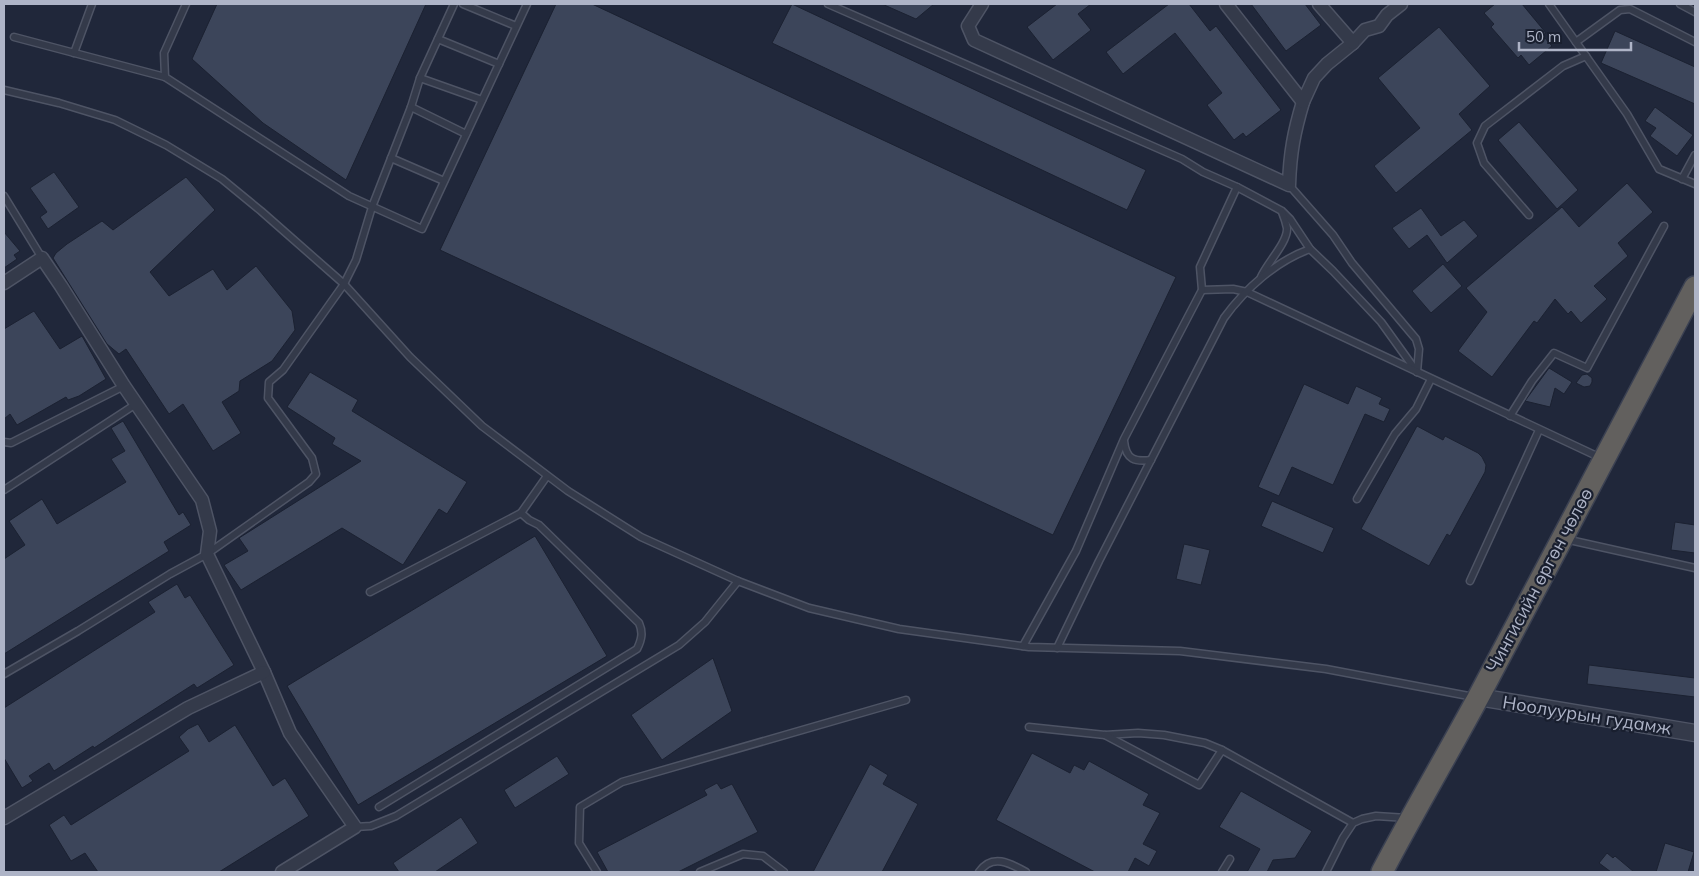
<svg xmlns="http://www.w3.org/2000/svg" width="1699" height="876" font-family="Mulish,sans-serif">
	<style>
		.building { fill: #3c455a; stroke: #1b2131 }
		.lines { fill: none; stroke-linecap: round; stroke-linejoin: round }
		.service-casing { stroke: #4e5465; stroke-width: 9 }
		.minor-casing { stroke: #4e5465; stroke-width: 15 }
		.tertiary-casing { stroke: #4e5465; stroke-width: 19 }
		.trunk-casing { stroke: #3b4152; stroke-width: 24 }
		.service { stroke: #343a4a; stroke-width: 6 }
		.minor { stroke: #343a4a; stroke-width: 12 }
		.tertiary { stroke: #343a4a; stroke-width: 16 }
		.trunk { stroke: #62605e; stroke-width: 21 }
		.labels { text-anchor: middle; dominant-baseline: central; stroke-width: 4.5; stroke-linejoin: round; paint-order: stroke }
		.street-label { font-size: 18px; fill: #aeb4c7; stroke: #191f2f }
	</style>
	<rect width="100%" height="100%" fill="#20273a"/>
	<!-- building -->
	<g class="building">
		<polygon points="217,4 426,4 346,180 263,123 192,59"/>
		<polygon points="556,4 592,4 1176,277 1053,535 440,250"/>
		<polygon points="792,4 1146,170 1127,210 772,43"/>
		<polygon points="882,4 934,4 916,19"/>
		<polygon points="1057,4 1091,4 1078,14 1091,30 1053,60 1027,27"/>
		<polygon points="1169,4 1189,4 1210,31 1216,26 1281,110 1246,137 1243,133 1234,140 1207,105 1222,93 1175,33 1123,74 1106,52"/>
		<polygon points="1251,4 1305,4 1321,25 1286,51"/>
		<polygon points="1495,4 1522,4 1546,33 1543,36 1552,46 1529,65 1521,55 1518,58 1491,27 1494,24 1484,13"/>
		<polygon points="1439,27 1490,86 1459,114 1472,130 1396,193 1374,166 1420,128 1378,78"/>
		<polygon points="1615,31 1695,67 1695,104 1601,63"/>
		<polygon points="1655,107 1693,135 1677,156 1650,136 1656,128 1645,121"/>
		<polygon points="1519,122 1578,190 1557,209 1498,140"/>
		<polygon points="54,172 79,207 48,229 40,217 47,212 30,188"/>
		<polygon points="186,177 215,210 150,272 169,296 213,269 227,290 256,266 292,311 295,330 272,361 240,381 239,391 222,402 241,433 213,451 183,404 169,414 126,349 119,354 107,344 53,258 56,253 67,244 102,221 113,230"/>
		<polygon points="1627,183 1653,212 1618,243 1628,256 1594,286 1607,299 1581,323 1571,311 1568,314 1555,299 1537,323 1534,321 1492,377 1458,351 1487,312 1466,288 1562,207 1579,227"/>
		<polygon points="1421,208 1441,236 1464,220 1478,236 1447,263 1427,235 1409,249 1392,228"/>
		<polygon points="4,232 20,251 14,255 17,259 4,268"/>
		<polygon points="1443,264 1462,286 1431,313 1412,291"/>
		<polygon points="34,311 60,349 82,336 106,379 79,396 68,400 66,397 17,425 10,414 4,419 4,329"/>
		<polygon points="1549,368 1572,382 1564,394 1555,388 1550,407 1525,401"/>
		<polygon points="310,372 358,400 352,411 467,482 447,514 439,509 403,565 342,528 241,590 224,565 248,551 239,538 361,461 332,444 335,438 287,407"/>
		<polygon points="1587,374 1592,378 1592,382 1590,386 1584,387 1576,383 1582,375"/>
		<polygon points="1304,384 1348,404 1356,386 1382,398 1379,404 1390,409 1384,422 1365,414 1333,485 1292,467 1279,496 1258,487"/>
		<polygon points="123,421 179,515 183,512 191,525 164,542 169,551 4,654 4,559 25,545 9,521 42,499 57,524 126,482 111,459 125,451 111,428"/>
		<polygon points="1417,426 1443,440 1445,436 1478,453 1482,457 1486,465 1485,472 1450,536 1447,534 1429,566 1361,529"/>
		<polygon points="1272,501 1334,528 1323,553 1261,526"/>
		<polygon points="1675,522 1695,525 1695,553 1671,550"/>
		<polygon points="535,536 607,656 358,805 287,686"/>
		<polygon points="1184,544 1210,550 1201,585 1176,579"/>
		<polygon points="177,584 185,598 190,595 234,665 197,688 194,684 114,735 94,748 93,746 54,771 49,763 29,776 33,781 22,788 4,758 4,708 155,612 148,602"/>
		<polygon points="713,658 732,711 662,760 631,715"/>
		<polygon points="1589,665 1695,678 1695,697 1587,684"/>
		<polygon points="198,724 209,742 235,725 273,786 285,778 309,816 219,872 98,872 85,853 71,861 49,825 64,815 71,825 189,751 179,737 188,729"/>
		<polygon points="1032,753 1070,773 1074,765 1084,770 1089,761 1149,794 1143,805 1160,813 1143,844 1157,851 1149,866 1135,858 1128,872 1095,872 996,820"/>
		<polygon points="557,756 569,774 515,808 504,790"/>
		<polygon points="870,764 888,775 883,784 918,804 882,872 813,872"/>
		<polygon points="717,783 721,789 732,784 758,832 678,872 608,872 597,852 707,795 704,790"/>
		<polygon points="1241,791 1312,831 1295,858 1273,860 1267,872 1247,872 1260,849 1219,827"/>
		<polygon points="461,817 478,843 435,872 399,872 393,863"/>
		<polygon points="1665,843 1694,852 1688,872 1656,872"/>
		<polygon points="1607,853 1613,858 1615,856 1634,872 1611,872 1599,863"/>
	</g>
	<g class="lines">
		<defs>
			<g id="service">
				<polyline points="186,4 164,53 165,77 349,196 422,229 527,4"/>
				<polyline points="463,4 516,26"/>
				<polyline points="828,4 1182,159 1203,172 1237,187 1282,211 1290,219 1310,249 1333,271 1381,322 1417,372"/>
				<polyline points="1549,4 1627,114 1659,169 1695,184"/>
				<polyline points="1680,4 1695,12"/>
				<polyline points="14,37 165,77"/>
				<polyline points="438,39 499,64"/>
				<polyline points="1576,42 1620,10 1630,9 1695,42"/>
				<polyline points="74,53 92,4"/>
				<polyline points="420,78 482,100"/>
				<polyline points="4,90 59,103 115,120 166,145 222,179 261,211 344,284 410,357 482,426 568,491 641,537 738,581 809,608 899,629 1029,647 1180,651 1326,669 1474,697"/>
				<polyline points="411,107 466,134"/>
				<polyline points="391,158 444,181"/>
				<polyline points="1682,179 1695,155"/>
				<polyline points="1289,185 1333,235 1352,263 1416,339 1419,349 1417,372"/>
				<polyline points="4,196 42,258"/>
				<polyline points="1529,215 1484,163 1477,143 1485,126 1563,66 1586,56"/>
				<path d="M 1261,277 C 1267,263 1288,242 1287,228 C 1286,223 1284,217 1282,212"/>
				<polyline points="1202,290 1233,289 1247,292 1601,458"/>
				<polyline points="1510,416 1532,381 1554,353 1587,368 1664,226"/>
				<path d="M 1124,441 C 1126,460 1135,462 1151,460"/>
				<polyline points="4,442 11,443 124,386"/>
				<polyline points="4,490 136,404"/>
				<polyline points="1357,499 1395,434 1416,409 1431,379"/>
				<polyline points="1565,539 1695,568"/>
				<polyline points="1470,581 1539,430"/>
				<polyline points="370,592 521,513"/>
				<polyline points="1023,646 1076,551 1124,439 1202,290 1200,267 1237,187"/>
				<path d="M 1057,648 L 1099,561 L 1224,318 C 1245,289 1276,261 1310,249"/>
				<polyline points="4,674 78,631 170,574 207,554 309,482 316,474 312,458 268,398 269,382 283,370 344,284 356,260 372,207 411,107 420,78 454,4"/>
				<polyline points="1029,727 1105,735 1138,733 1164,735 1205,743 1222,750 1353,823"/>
				<polyline points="1105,735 1199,785 1222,750"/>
				<path d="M 379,807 L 637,649 C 642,639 643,632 639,623 L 539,525 L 529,520 L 521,513 L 547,476"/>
				<polyline points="355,827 371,826 396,816 679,645 705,622 738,581"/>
				<polyline points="597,872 579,843 580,807 622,782 906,700"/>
				<polyline points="700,872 743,854 763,856 784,872"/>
				<path d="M 979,872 C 992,853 1010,863 1026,872"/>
				<polyline points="1222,872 1230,859"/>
				<polyline points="1326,872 1343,838 1353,823 1362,819 1376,816 1407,818"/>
			</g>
			<g id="minor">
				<path d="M 982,4 L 968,26 L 974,40 L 1289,185 C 1290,153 1294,132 1303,102"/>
				<polyline points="1226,4 1303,102 1314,78 1327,64 1353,43 1365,30 1379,26 1387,15 1401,4"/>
				<polyline points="1319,4 1353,43"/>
				<polyline points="4,283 42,258 61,286 124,386 202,500 210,531 207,554 264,672 290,733 355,827 282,872"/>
				<polyline points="4,818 188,708 264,672"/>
			</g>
			<polyline id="tertiary" points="1478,697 1695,733"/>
			<path id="trunk" d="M 1382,872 C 1413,813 1447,755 1479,696 C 1551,560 1622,423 1695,287"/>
		</defs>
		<!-- service casing -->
		<use href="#service" class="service-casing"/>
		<!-- minor casing -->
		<use href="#minor" class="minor-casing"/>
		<!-- tertiary casing -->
		<use href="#tertiary" class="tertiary-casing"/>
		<!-- trunk casing -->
		<use href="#trunk" class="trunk-casing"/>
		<!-- service -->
		<use href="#service" class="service"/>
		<!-- minor -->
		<use href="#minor" class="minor"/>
		<!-- tertiary -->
		<use href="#tertiary" class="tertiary"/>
		<!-- trunk -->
		<use href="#trunk" class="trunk"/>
	</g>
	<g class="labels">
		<!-- street labels -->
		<g class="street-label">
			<text transform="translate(1539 580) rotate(-62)">Чингисийн өргөн чөлөө</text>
			<text transform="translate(1587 715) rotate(9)">Ноолуурын гудамж</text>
		</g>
	</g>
	<!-- border -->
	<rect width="1699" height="876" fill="none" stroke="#aeb4c7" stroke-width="10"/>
	<!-- scale -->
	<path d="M1519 42v8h112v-8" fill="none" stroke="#aeb4c7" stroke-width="2.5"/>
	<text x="1526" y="42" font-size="15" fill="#aeb4c7" stroke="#191f2f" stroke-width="4" paint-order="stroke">50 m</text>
</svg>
